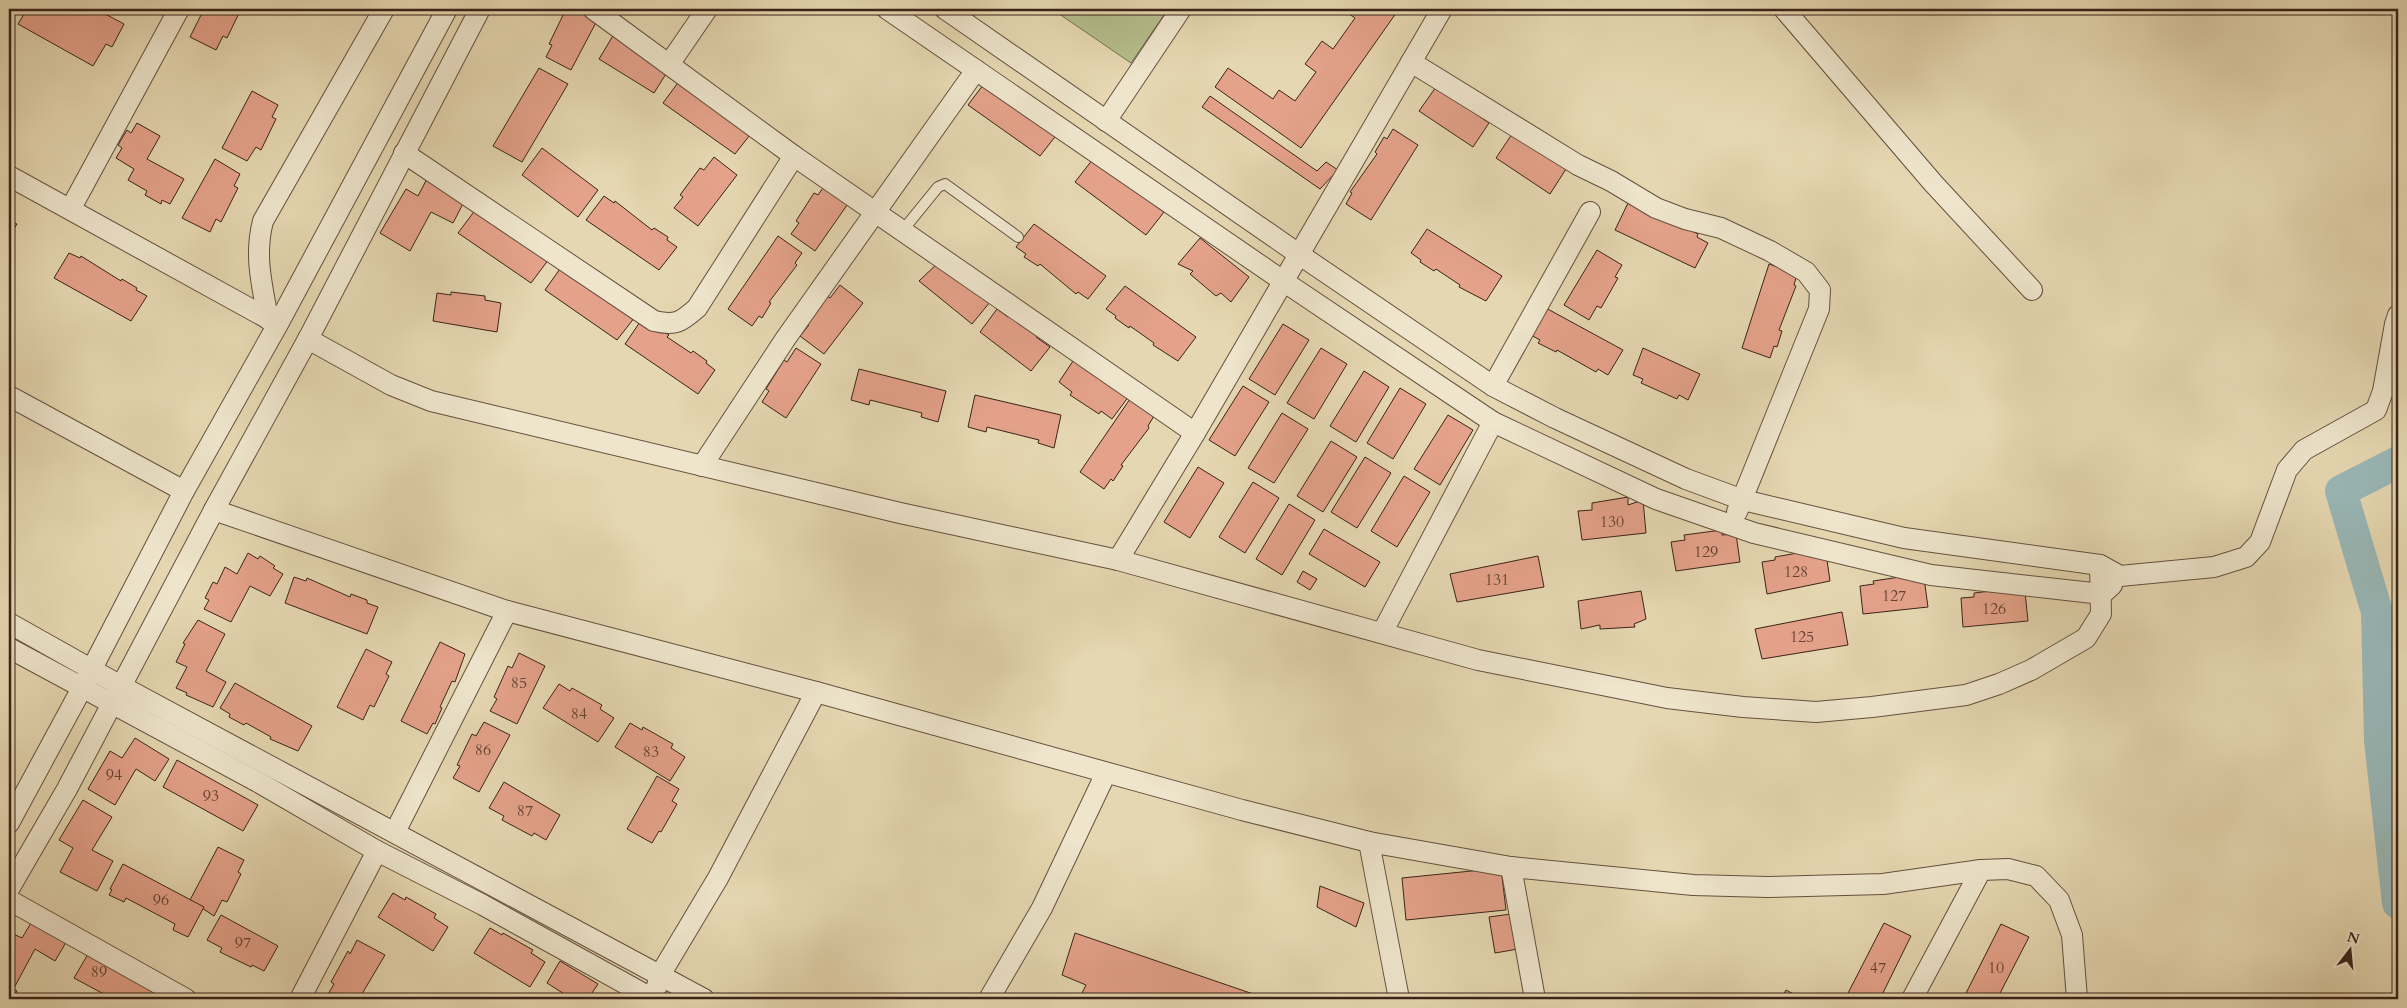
<svg xmlns="http://www.w3.org/2000/svg" width="2407" height="1008" font-family="Cardo,serif">
	<style>
		.green { fill: #b5be8c; stroke: #787052 }
		.lines { fill: none; stroke-linecap: round; stroke-linejoin: round }
		.river { stroke: #99b7b6; stroke-width: 32 }
		.building { fill: #e4a28a; stroke: #3a2318 }
		.lane-casing { stroke: #65503e; stroke-width: 12 }
		.street-casing { stroke: #65503e; stroke-width: 22 }
		.path { stroke: #3a2318; stroke-width: 3; stroke-dasharray: 1 2.5; stroke-linecap: butt }
		.lane { stroke: #eee5cc; stroke-width: 10 }
		.street { stroke: #eee5cc; stroke-width: 20 }
		.labels { text-anchor: middle; dominant-baseline: central; stroke-width: 4; stroke-linejoin: round; paint-order: stroke }
		.number-label { font-size: 16px; fill: #644334 }
	</style>
	<rect width="100%" height="100%" fill="#e5d7b1"/>
	<filter id="stains"><feTurbulence type="fractalNoise" baseFrequency=".004" numOctaves="4"/><feColorMatrix values="0 0 0 0 .2 0 0 0 0 .09 0 0 0 0 .02 0 0 0 .5 -.17"/></filter>
	<radialGradient id="worn" r=".72"><stop offset=".6" stop-color="#630" stop-opacity="0"/><stop offset="1" stop-color="#630" stop-opacity=".3"/></radialGradient>
	<!-- green -->
	<polygon class="green" points="1052,9 1168,9 1131,63"/>
	<g class="lines">
		<!-- river -->
		<polyline class="river" points="2398,462 2341,491 2377,612 2380,740 2398,903"/>
	</g>
	<!-- building -->
	<g class="building">
		<polygon points="18,9 96,9 124,24 112,47 106,44 93,66 18,24 24,14 17,10"/>
		<polygon points="204,9 241,9 227,38 223,36 216,50 190,37"/>
		<polygon points="570,9 592,9 601,13 571,70 546,57 552,45 549,44 564,13 567,15"/>
		<polygon points="1342,9 1399,9 1301,148 1215,87 1228,68 1273,99 1279,90 1295,101 1316,72 1305,64 1322,41 1333,49 1355,18"/>
		<polygon points="614,34 669,69 654,93 599,59"/>
		<polygon points="539,68 568,84 522,162 493,146"/>
		<polygon points="680,80 753,131 735,154 663,103"/>
		<polygon points="986,81 1058,133 1040,156 968,105"/>
		<polygon points="1436,87 1478,110 1476,114 1489,123 1473,147 1419,111"/>
		<polygon points="252,91 278,105 272,117 276,119 261,150 256,147 247,161 222,148"/>
		<polygon points="1210,96 1317,171 1326,162 1338,170 1320,189 1202,107"/>
		<polygon points="137,123 160,136 147,159 184,179 170,204 162,200 161,204 145,195 147,191 128,180 134,169 116,158 122,148 118,145 127,130 131,133"/>
		<polygon points="1393,129 1418,145 1371,220 1346,204 1352,193 1350,192 1377,154 1375,152 1384,137 1387,139"/>
		<polygon points="1512,134 1566,169 1550,194 1496,158"/>
		<polygon points="542,148 598,190 578,217 522,175"/>
		<polygon points="714,157 737,175 698,226 674,208 683,197 680,195 700,168 704,170"/>
		<polygon points="215,159 240,174 234,186 238,188 221,222 216,219 210,232 182,218"/>
		<polygon points="1093,159 1156,202 1154,205 1164,212 1146,235 1075,182"/>
		<polygon points="430,173 467,196 453,223 431,212 410,251 380,233 406,189 418,196"/>
		<polygon points="828,181 852,198 815,251 791,234 799,223 796,221 814,193 818,195"/>
		<polygon points="604,196 614,203 615,201 652,230 654,228 668,237 667,240 677,247 659,270 586,220"/>
		<polygon points="1628,203 1682,229 1683,227 1698,234 1697,237 1708,243 1695,268 1615,230"/>
		<polygon points="476,209 549,259 531,283 458,233"/>
		<polygon points="9,220 17,224 9,237"/>
		<polygon points="1034,224 1106,276 1088,299 1078,292 1076,294 1040,264 1038,266 1024,257 1026,254 1016,247"/>
		<polygon points="1427,229 1502,276 1486,301 1459,287 1460,285 1436,269 1434,271 1420,262 1421,260 1411,253"/>
		<polygon points="778,236 802,253 795,263 797,265 769,302 771,303 762,318 759,316 752,326 728,309"/>
		<polygon points="1200,238 1249,277 1231,302 1221,293 1216,296 1190,274 1193,271 1178,264"/>
		<polygon points="1597,250 1622,265 1615,277 1618,278 1601,308 1597,306 1589,320 1564,305"/>
		<polygon points="69,253 80,258 81,256 121,281 122,279 137,288 136,290 147,296 131,321 54,278"/>
		<polygon points="939,262 990,302 972,324 919,281"/>
		<polygon points="1769,264 1797,274 1794,285 1796,286 1779,330 1782,331 1777,347 1774,346 1770,358 1742,348"/>
		<polygon points="562,266 635,317 617,340 545,290"/>
		<polygon points="840,285 863,303 824,354 800,336 809,325 806,323 826,295 830,298"/>
		<polygon points="1125,286 1196,337 1178,361 1153,345 1154,343 1130,326 1129,328 1115,318 1116,316 1106,309"/>
		<polygon points="451,292 485,296 485,300 501,303 497,332 433,321 437,293 451,295"/>
		<polygon points="1544,307 1623,350 1608,375 1598,369 1596,372 1557,350 1556,352 1538,343 1540,340 1529,334"/>
		<polygon points="997,309 1008,317 1010,314 1039,333 1036,337 1050,347 1031,371 980,332"/>
		<polygon points="642,319 669,335 667,337 691,353 693,351 707,361 706,363 715,370 698,394 625,344"/>
		<polygon points="1283,324 1309,340 1275,395 1249,379"/>
		<polygon points="796,348 821,364 786,418 762,402 769,391 766,389 784,360 787,362"/>
		<polygon points="1321,348 1347,364 1314,419 1287,403"/>
		<polygon points="1643,348 1700,374 1688,400 1679,395 1677,399 1641,383 1643,379 1633,375"/>
		<polygon points="1075,358 1129,396 1112,419 1101,411 1099,414 1070,395 1072,392 1059,382"/>
		<polygon points="859,369 946,391 938,422 921,417 922,413 870,400 869,405 851,400"/>
		<polygon points="1364,371 1389,387 1356,442 1330,426"/>
		<polygon points="1243,386 1269,402 1235,456 1209,440"/>
		<polygon points="1400,388 1426,404 1393,459 1367,443"/>
		<polygon points="975,395 1061,415 1054,448 1038,443 1039,440 987,427 986,432 968,427"/>
		<polygon points="1130,399 1154,416 1148,426 1149,428 1121,465 1123,466 1113,481 1111,479 1104,489 1080,472"/>
		<polygon points="1282,413 1308,429 1274,483 1248,468"/>
		<polygon points="1448,415 1473,430 1440,485 1414,469"/>
		<polygon points="1331,441 1357,457 1323,512 1297,496"/>
		<polygon points="1365,457 1391,473 1357,528 1331,512"/>
		<polygon points="1198,467 1224,483 1190,538 1164,522"/>
		<polygon points="1404,476 1430,492 1397,547 1371,531"/>
		<polygon points="1253,482 1279,498 1245,553 1219,537"/>
		<polygon points="1628,497 1628,505 1643,500 1646,533 1582,540 1578,511 1592,510 1592,503"/>
		<polygon points="1289,504 1315,520 1282,575 1256,559"/>
		<polygon points="1324,529 1380,562 1365,587 1309,554"/>
		<polygon points="1722,530 1722,535 1736,534 1740,562 1676,571 1671,542 1685,540 1684,535"/>
		<polygon points="1809,551 1826,553 1830,581 1767,594 1762,562 1775,560 1775,557"/>
		<polygon points="248,553 258,559 260,556 275,566 273,568 283,574 270,596 250,586 231,622 204,609 209,600 205,598 213,582 217,584 225,567 237,574"/>
		<polygon points="1538,556 1544,587 1457,602 1450,574"/>
		<polygon points="1303,571 1317,579 1310,590 1297,582"/>
		<polygon points="1907,576 1908,580 1924,578 1928,607 1863,614 1860,586 1874,584 1873,581"/>
		<polygon points="294,577 306,581 307,578 350,597 351,594 367,600 367,603 378,607 367,634 285,603"/>
		<polygon points="2008,589 2025,592 2028,621 1963,627 1961,598 1974,597 1974,593"/>
		<polygon points="1641,591 1646,619 1634,624 1635,627 1600,629 1600,625 1581,629 1578,601"/>
		<polygon points="1842,612 1848,645 1762,659 1755,629"/>
		<polygon points="198,620 225,634 206,671 226,682 213,707 186,695 187,693 176,688 187,667 176,662 185,644 183,643"/>
		<polygon points="440,642 465,654 455,682 452,681 440,707 442,708 435,724 433,723 427,734 401,721"/>
		<polygon points="366,649 392,662 386,674 389,676 374,707 370,705 363,720 337,707"/>
		<polygon points="519,653 545,666 517,724 490,711 497,699 494,697 508,666 512,668"/>
		<polygon points="235,683 312,726 298,751 270,739 271,737 246,723 244,725 229,717 230,714 220,708"/>
		<polygon points="559,684 570,691 572,688 602,705 600,709 614,718 598,742 543,708"/>
		<polygon points="484,722 510,735 479,792 453,778 460,766 457,765 472,734 476,736"/>
		<polygon points="630,723 642,730 643,727 673,744 671,748 685,757 670,781 615,747"/>
		<polygon points="135,738 169,759 155,781 136,769 115,805 88,789 110,751 122,758"/>
		<polygon points="177,760 258,805 243,831 163,787"/>
		<polygon points="657,776 679,789 672,801 677,804 661,832 659,831 652,843 627,829"/>
		<polygon points="504,782 560,815 546,840 534,833 532,836 502,820 504,816 489,808"/>
		<polygon points="83,800 112,817 92,850 113,861 97,891 60,872 73,848 59,840"/>
		<polygon points="218,847 244,860 238,872 241,874 227,902 222,900 214,916 190,900"/>
		<polygon points="123,864 204,907 188,937 173,930 175,924 126,898 124,902 109,895 112,890 110,889"/>
		<polygon points="1501,868 1506,910 1406,920 1402,878"/>
		<polygon points="1320,886 1364,903 1356,927 1317,907"/>
		<polygon points="393,893 405,900 406,897 436,914 434,918 448,927 433,951 378,917"/>
		<polygon points="1511,914 1518,949 1495,953 1489,917"/>
		<polygon points="221,915 278,946 264,971 252,965 251,967 220,952 222,948 207,940"/>
		<polygon points="34,918 68,939 55,961 35,949 14,988 9,985 9,932 22,938"/>
		<polygon points="1884,923 1911,936 1880,999 1845,999"/>
		<polygon points="2001,924 2029,937 1997,999 1963,999"/>
		<polygon points="490,928 502,935 503,933 533,950 531,953 545,962 530,987 474,953"/>
		<polygon points="1075,933 1262,997 1261,999 1079,999 1086,985 1062,975"/>
		<polygon points="357,940 385,955 359,999 332,999 327,996 334,984 331,982 348,951 350,954"/>
		<polygon points="91,949 172,999 113,999 74,978"/>
		<polygon points="560,961 598,984 588,999 567,999 569,997 547,983"/>
		<polygon points="9,986 17,991 12,999 9,999"/>
		<polygon points="1786,990 1803,999 1781,999"/>
	</g>
	<g class="lines">
		<defs>
			<polyline id="lane" points="903,230 938,187 945,184 1018,237"/>
			<g id="street">
				<polyline points="593,9 794,156 1195,433 1442,9"/>
				<polyline points="887,9 1283,281 1493,422 1656,499 1754,533 1931,575 2102,594 2112,585"/>
				<polyline points="945,9 1300,255 1493,386 1555,418 1686,479 1743,500 1904,538 2100,565 2120,576 2214,567 2246,557 2260,542 2287,470 2304,450 2376,410 2383,391 2395,324 2398,315"/>
				<polyline points="1784,9 1933,183 2032,290"/>
				<polyline points="1411,62 1578,165 1611,181 1656,208 1685,219 1721,228 1770,251 1806,272 1820,290 1819,309 1737,512"/>
				<polyline points="670,63 707,9"/>
				<polyline points="1106,121 1181,9"/>
				<path d="M 404,153 L 654,321 C 676,326 681,322 697,308 L 794,156"/>
				<polyline points="9,176 276,323"/>
				<polyline points="71,208 179,9"/>
				<path d="M 268,319 C 262,284 254,256 263,221 L 384,9"/>
				<polyline points="308,339 391,385 431,401 900,513 1118,560 1478,660 1667,698 1743,707 1816,712 1872,707 1966,695 1999,684 2031,670 2086,638 2101,614 2100,565"/>
				<polyline points="1493,386 1590,212"/>
				<polyline points="9,396 184,491"/>
				<polyline points="702,466 786,338 976,70"/>
				<polyline points="214,510 507,611 816,692 1242,810 1369,842 1511,867 1693,885 1768,887 1883,884 1981,870 2008,869 2036,876 2059,900 2072,935 2077,999"/>
				<polyline points="1118,560 1195,433"/>
				<polyline points="9,623 121,686 704,999"/>
				<polyline points="1382,633 1493,422"/>
				<polyline points="9,648 258,782 377,851 483,905 653,999"/>
				<polyline points="9,823 82,688 184,491 278,324 447,9"/>
				<polyline points="395,832 507,611"/>
				<polyline points="1369,842 1399,999"/>
				<polyline points="1511,867 1535,999"/>
				<polyline points="9,889 67,789 214,510 308,339 480,9"/>
				<polyline points="9,900 186,999"/>
				<polyline points="657,986 660,975 718,878 816,692"/>
				<polyline points="300,999 377,851"/>
				<polyline points="989,999 1042,908 1106,773"/>
				<polyline points="1912,999 1981,870"/>
			</g>
		</defs>
		<!-- lane casing -->
		<use href="#lane" class="lane-casing"/>
		<!-- street casing -->
		<use href="#street" class="street-casing"/>
		<!-- path -->
		<polyline class="path" points="2388,9 2398,19"/>
		<!-- lane -->
		<use href="#lane" class="lane"/>
		<!-- street -->
		<use href="#street" class="street"/>
	</g>
	<g class="labels">
		<!-- number labels -->
		<g class="number-label">
			<text x="1612" y="522">130</text>
			<text x="1706" y="552">129</text>
			<text x="1796" y="572">128</text>
			<text x="1497" y="580">131</text>
			<text x="1894" y="596">127</text>
			<text x="1994" y="609">126</text>
			<text x="1802" y="637">125</text>
			<text x="519" y="683">85</text>
			<text x="579" y="714">84</text>
			<text x="483" y="750">86</text>
			<text x="651" y="752">83</text>
			<text x="114" y="775">94</text>
			<text x="211" y="796">93</text>
			<text x="525" y="811">87</text>
			<text x="161" y="900">96</text>
			<text x="243" y="943">97</text>
			<text x="1878" y="968">47</text>
			<text x="1996" y="968">10</text>
			<text x="99" y="972">89</text>
		</g>
	</g>
	<!-- margin -->
	<rect width="2407" height="1008" fill="none" stroke="#e5d7b1" stroke-width="30"/>
	<rect x="10" y="10" width="2387" height="988" fill="none" stroke="#3a2318" stroke-width="2.5"/>
	<rect x="15" y="15" width="2377" height="978" fill="none" stroke="#3a2318"/>
	<!-- north arrow -->
	<g transform="translate(2350 950) rotate(16)" stroke="#eee5cc" stroke-width="4" paint-order="stroke">
	<path d="M0-4L9 19L0 12L-9 19Z" fill="#3a2318"/>
	<text y="-8" font-size="14" font-weight="bold" text-anchor="middle" fill="#3a2318">N</text>
	</g>
	<rect width="100%" height="100%" filter="url(#stains)"/>
	<rect width="100%" height="100%" fill="url(#worn)"/>
</svg>
